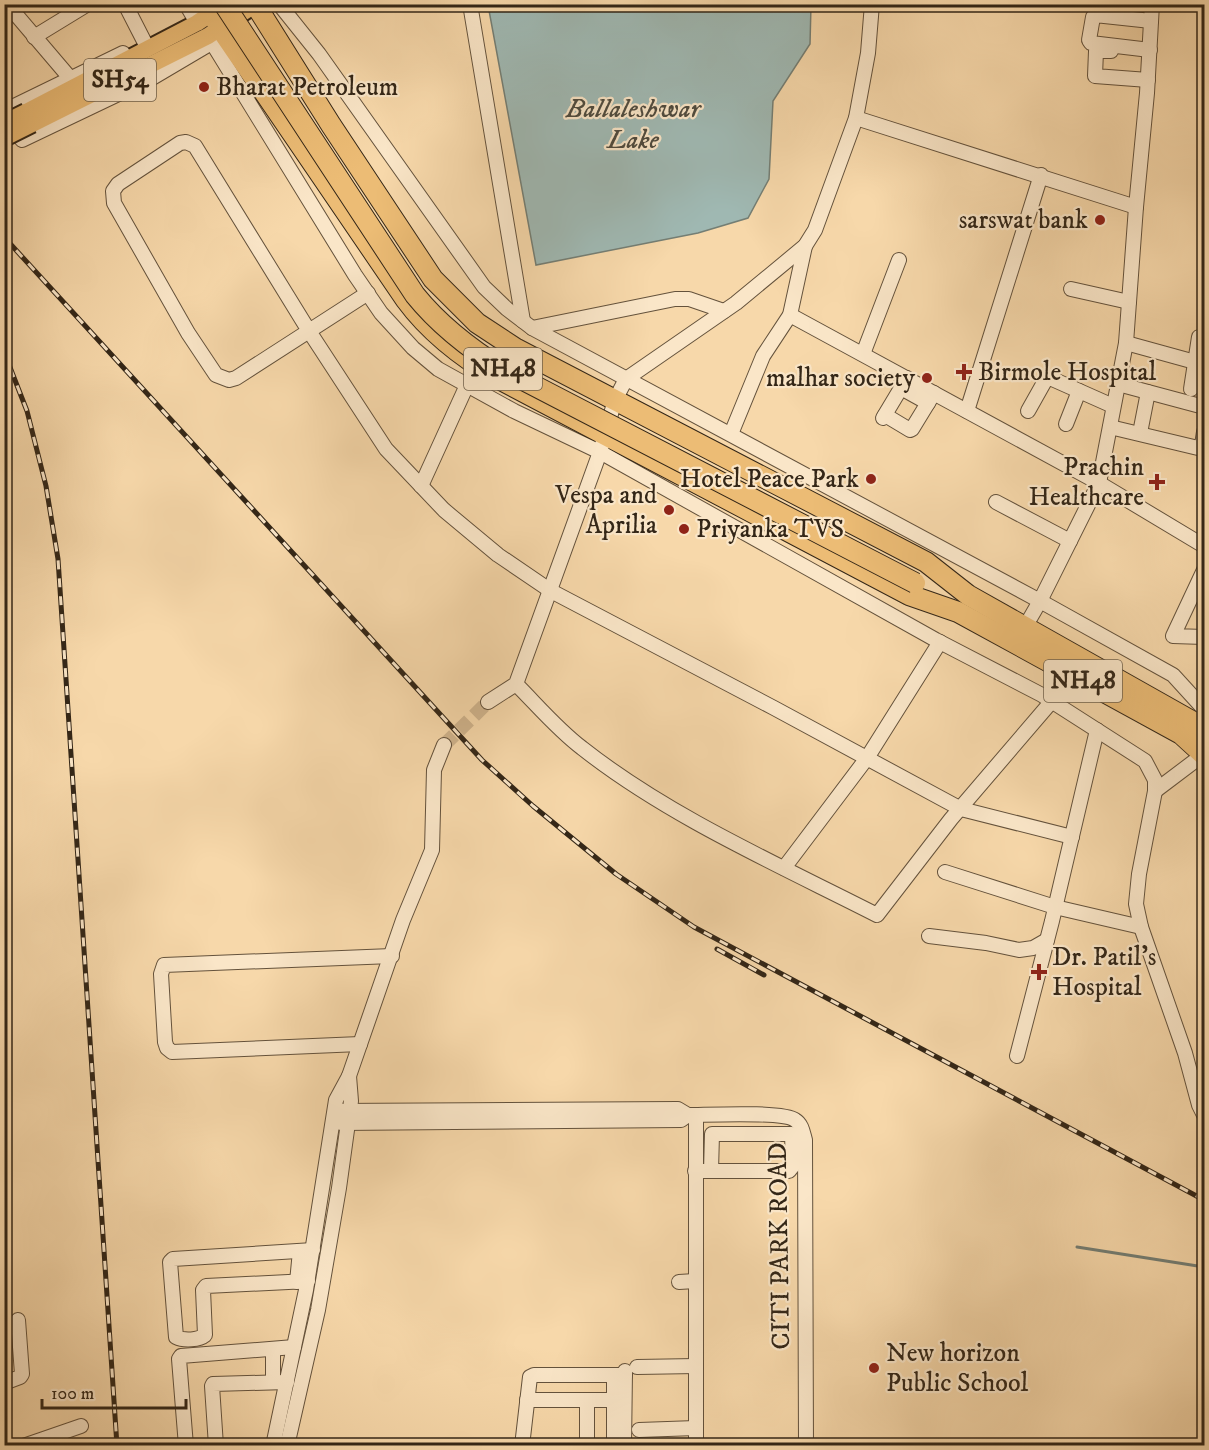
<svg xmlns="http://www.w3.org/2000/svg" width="1209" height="1450" font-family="'IM FELL DW Pica',serif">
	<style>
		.water { fill: #9fb8b2; stroke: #747e74; stroke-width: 1.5 }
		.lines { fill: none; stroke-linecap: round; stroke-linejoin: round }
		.stream { stroke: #747e74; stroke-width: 3 }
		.minor-tunnel { stroke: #d0b48d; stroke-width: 14; stroke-dasharray: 14 7; stroke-linecap: butt }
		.minor-casing { stroke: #64523c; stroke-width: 16 }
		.major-casing { stroke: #332617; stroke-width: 20 }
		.highway-casing { stroke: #332617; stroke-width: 22 }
		.minor { stroke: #fae6c8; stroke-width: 14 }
		.major { stroke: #ecbc75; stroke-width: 16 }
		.highway { stroke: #ecbc75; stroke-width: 20 }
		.rail-casing { stroke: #332617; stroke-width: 5 }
		.rail { stroke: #fae6c8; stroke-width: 3; stroke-dasharray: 9; stroke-linecap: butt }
		.major-bridge-casing { stroke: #332617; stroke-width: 20; stroke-linecap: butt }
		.highway-bridge-casing { stroke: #332617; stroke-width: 22; stroke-linecap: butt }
		.major-bridge { stroke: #ecbc75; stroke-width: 16 }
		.highway-bridge { stroke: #ecbc75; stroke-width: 20 }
		.poi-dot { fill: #8f2418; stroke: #fae6c8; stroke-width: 2 }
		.labels { text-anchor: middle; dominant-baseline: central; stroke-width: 4.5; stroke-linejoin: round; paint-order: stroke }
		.shield { fill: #fae6c8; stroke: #6f604c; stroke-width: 1.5 }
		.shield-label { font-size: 24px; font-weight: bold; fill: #332617 }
		.poi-label { font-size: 26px; fill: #332617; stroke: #fae6c8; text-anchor: start }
		.street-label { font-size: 26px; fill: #332617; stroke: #fae6c8 }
		.water-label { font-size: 27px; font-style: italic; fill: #4e4a3e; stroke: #fae6c8 }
	</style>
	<rect width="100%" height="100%" fill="#f7d8aa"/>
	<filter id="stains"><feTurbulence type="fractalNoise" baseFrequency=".00333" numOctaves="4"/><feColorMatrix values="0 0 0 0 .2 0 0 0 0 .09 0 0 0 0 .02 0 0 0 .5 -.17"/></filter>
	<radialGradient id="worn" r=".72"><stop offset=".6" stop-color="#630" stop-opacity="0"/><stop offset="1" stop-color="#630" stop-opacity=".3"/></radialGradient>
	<!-- water -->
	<polygon class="water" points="488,5 811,5 810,44 773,101 769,179 748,218 698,233 536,265"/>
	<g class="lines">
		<!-- stream -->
		<polyline class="stream" points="1077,1247 1204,1267"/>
		<!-- minor-tunnel -->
		<polyline class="minor-tunnel" points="444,745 488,702"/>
		<defs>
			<g id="minor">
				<polyline points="7,4 70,78"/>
				<polyline points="125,4 145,43"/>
				<polyline points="186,4 197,23"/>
				<polyline points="279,4 319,54 484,287 507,309 532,328 1040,601 1173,675 1204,709"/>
				<polyline points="470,4 523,321"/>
				<polyline points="208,36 355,275 381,313 413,348 438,369 514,411 600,452 936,640 1042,695 1145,761 1155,780 1155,791 1139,874 1136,904 1141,927 1185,1053 1199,1105 1204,1115"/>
				<polyline points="34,37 88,4"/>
				<polyline points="1150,50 1091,43 1089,40 1093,17 1095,15 1151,21"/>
				<polyline points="1111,51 1096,51 1095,76 1148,80"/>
				<polyline points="123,53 6,110 6,117 22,140 152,78 218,39"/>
				<polyline points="856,118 1136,207"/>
				<polyline points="1071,289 1129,302"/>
				<polyline points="368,293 236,378 229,380 216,375 188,333 114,203 113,191 118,184 180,143 186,142 195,146 309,331 386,449 444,510 498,555 551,591 774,708 961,809 1072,837"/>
				<polyline points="790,315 1099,483 1204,546"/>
				<polyline points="532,328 675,299 689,299 724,311"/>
				<polyline points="1126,343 1195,362"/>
				<polyline points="863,354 899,260"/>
				<polyline points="1118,384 1204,407"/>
				<polyline points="901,388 928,403"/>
				<polyline points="1191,389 1199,337"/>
				<polyline points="967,411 1041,175"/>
				<polyline points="1028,411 1046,379 1050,378 1113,406"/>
				<polyline points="885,415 910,430 912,429 934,393"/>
				<polyline points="883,418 907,378"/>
				<polyline points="1066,424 1079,391"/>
				<polyline points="1110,427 1198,448 1202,445 1204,432"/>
				<polyline points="1140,433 1148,392"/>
				<polyline points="731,434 763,356 790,315 805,246"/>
				<polyline points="421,486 467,385"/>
				<polyline points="996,502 1070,541"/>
				<polyline points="1204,570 1173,636 1204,637"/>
				<polyline points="1021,634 1040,601 1099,483 1126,343 1136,207 1147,93 1152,4"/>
				<path d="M 516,684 C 537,705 558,730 582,748 C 668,816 779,865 877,915 L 951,819 L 1052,701"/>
				<polyline points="488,702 516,684 600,452 615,400 626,379 736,303 805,246 815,230 856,118 868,53 872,4"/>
				<polyline points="1155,791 1204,754"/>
				<polyline points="784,868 867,758 940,642"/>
				<polyline points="945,872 1055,907 1141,927"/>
				<polyline points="929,936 986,943 1019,950 1033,948 1047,940"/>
				<polyline points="360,1044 172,1052 167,1048 165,1042 161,974 164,965 392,956"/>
				<polyline points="1017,1056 1052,921 1097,730"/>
				<path d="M 335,1111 L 678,1109 L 688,1115 C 707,1115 783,1111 795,1120 C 802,1124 803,1133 805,1140 L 806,1446"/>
				<polyline points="696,1115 696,1446"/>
				<polyline points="341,1123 681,1120 688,1115"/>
				<polyline points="695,1171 789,1171 793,1166 792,1134 712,1134 711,1171"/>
				<path d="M 308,1281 L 206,1286 L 203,1290 L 205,1335 C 199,1340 184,1341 176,1337 L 170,1262 L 173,1259 L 313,1250"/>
				<polyline points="297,1282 300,1251"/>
				<polyline points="679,1282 695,1281"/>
				<polyline points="637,1367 696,1366"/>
				<polyline points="273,1382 273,1349"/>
				<polyline points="4,1383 20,1377 22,1374 18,1320"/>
				<polyline points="527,1400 587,1400 587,1446"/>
				<polyline points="587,1400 614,1400 614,1375"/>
				<polyline points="639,1430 696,1428"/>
				<polyline points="23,1446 81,1426"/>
				<polyline points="186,1446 179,1359 181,1356 294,1347"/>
				<polyline points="216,1446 212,1386 213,1384 287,1382"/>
				<polyline points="273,1446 306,1290 336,1100 349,1076 403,920 432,850 434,770 444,745"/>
				<polyline points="287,1446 318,1310 339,1188 351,1101 349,1076"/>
				<polyline points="522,1446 530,1377 534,1375 625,1375"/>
				<polyline points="614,1446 614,1400"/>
				<polyline points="624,1446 625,1371"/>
			</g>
			<g id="major">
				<polyline points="26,112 197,23 221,7"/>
				<polyline points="32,124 208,36 256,4"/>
			</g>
			<g id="highway">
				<path d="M 206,4 L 221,29 L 406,300 C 431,334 463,358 499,379 L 909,595 L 958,612 L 1181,734 L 1204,755"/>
				<polyline points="255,4 331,125 433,279 477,323 515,348 926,562 968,595 1204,728"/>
			</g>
		</defs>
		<!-- minor casing -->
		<use href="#minor" class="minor-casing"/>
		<!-- major casing -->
		<use href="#major" class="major-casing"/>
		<!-- highway casing -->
		<use href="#highway" class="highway-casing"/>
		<!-- minor -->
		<use href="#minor" class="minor"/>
		<!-- major -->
		<use href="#major" class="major"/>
		<!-- highway -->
		<use href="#highway" class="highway"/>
		<defs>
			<g id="rail">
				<polyline points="4,237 482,760 533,806 616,874 694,927 1204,1200"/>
				<polyline points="4,352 27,411 46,486 58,559 117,1446"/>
				<polyline points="717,949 764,975"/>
			</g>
		</defs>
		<!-- rail casing -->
		<use href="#rail" class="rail-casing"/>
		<!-- rail -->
		<use href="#rail" class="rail"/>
		<defs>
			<g id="major-bridge">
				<polyline points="4,123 26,112"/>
				<polyline points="4,138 32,124"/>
			</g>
			<path id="highway-bridge" d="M 224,4 L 415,295 C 440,326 470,349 504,370 L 915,583"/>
		</defs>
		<!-- major-bridge casing -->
		<use href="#major-bridge" class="major-bridge-casing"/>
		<!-- highway-bridge casing -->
		<use href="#highway-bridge" class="highway-bridge-casing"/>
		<!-- major-bridge -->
		<use href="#major-bridge" class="major-bridge"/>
		<!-- highway-bridge -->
		<use href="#highway-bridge" class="highway-bridge"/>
	</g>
	<!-- markers -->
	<g class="poi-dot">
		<circle cx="204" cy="87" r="6"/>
		<circle cx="1100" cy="220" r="6"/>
		<path d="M961 363h6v6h6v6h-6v6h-6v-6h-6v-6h6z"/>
		<circle cx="927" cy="378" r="6"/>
		<circle cx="871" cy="479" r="6"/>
		<path d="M1154 473h6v6h6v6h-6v6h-6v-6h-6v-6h6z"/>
		<circle cx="669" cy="510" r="6"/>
		<circle cx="684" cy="529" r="6"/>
		<path d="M1036 963h6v6h6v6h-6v6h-6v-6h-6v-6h6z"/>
		<circle cx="874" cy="1368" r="6"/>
	</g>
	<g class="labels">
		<!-- shield labels -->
		<g class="shield">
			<rect x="84" y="59" width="72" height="42" rx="4.5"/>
			<rect x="464" y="348" width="78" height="42" rx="4.5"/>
			<rect x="1044" y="660" width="78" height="42" rx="4.5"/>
		</g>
		<g class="shield-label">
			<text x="120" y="80">SH54</text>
			<text x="503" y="369">NH48</text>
			<text x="1083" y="681">NH48</text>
		</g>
		<!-- poi labels -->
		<g class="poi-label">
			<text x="216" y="87">Bharat Petroleum</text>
			<text x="1088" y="220" text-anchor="end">sarswat bank</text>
			<text x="978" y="372">Birmole Hospital</text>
			<text x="915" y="378" text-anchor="end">malhar society</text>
			<text x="1144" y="467" text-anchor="end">Prachin<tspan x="1144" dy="30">Healthcare</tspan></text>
			<text x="859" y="479" text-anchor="end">Hotel Peace Park</text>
			<text x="657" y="495" text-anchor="end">Vespa and<tspan x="657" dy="30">Aprilia</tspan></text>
			<text x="696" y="529">Priyanka TVS</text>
			<text x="1052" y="957">Dr. Patil's<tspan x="1052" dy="30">Hospital</tspan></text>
			<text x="886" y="1353">New horizon<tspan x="886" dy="30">Public School</tspan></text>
		</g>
		<!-- street labels -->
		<g class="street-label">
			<text transform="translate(780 1246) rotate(-91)">CITI PARK ROAD</text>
		</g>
		<!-- water labels -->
		<g class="water-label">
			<text x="633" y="109">Ballaleshwar<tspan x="633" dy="31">Lake</tspan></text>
		</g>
	</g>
	<!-- margin -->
	<rect width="1209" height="1450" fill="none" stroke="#f7d8aa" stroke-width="24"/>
	<rect x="6" y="6" width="1197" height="1438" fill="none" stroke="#332617" stroke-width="3"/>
	<rect x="12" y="12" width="1185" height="1426" fill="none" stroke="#332617" stroke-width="1.5"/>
	<!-- scale -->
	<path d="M42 1399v9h144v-9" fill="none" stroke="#332617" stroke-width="3"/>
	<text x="51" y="1399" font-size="18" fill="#332617" stroke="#fae6c8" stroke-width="4.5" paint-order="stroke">100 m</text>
	<rect width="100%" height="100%" filter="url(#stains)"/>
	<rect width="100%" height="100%" fill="url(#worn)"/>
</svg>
